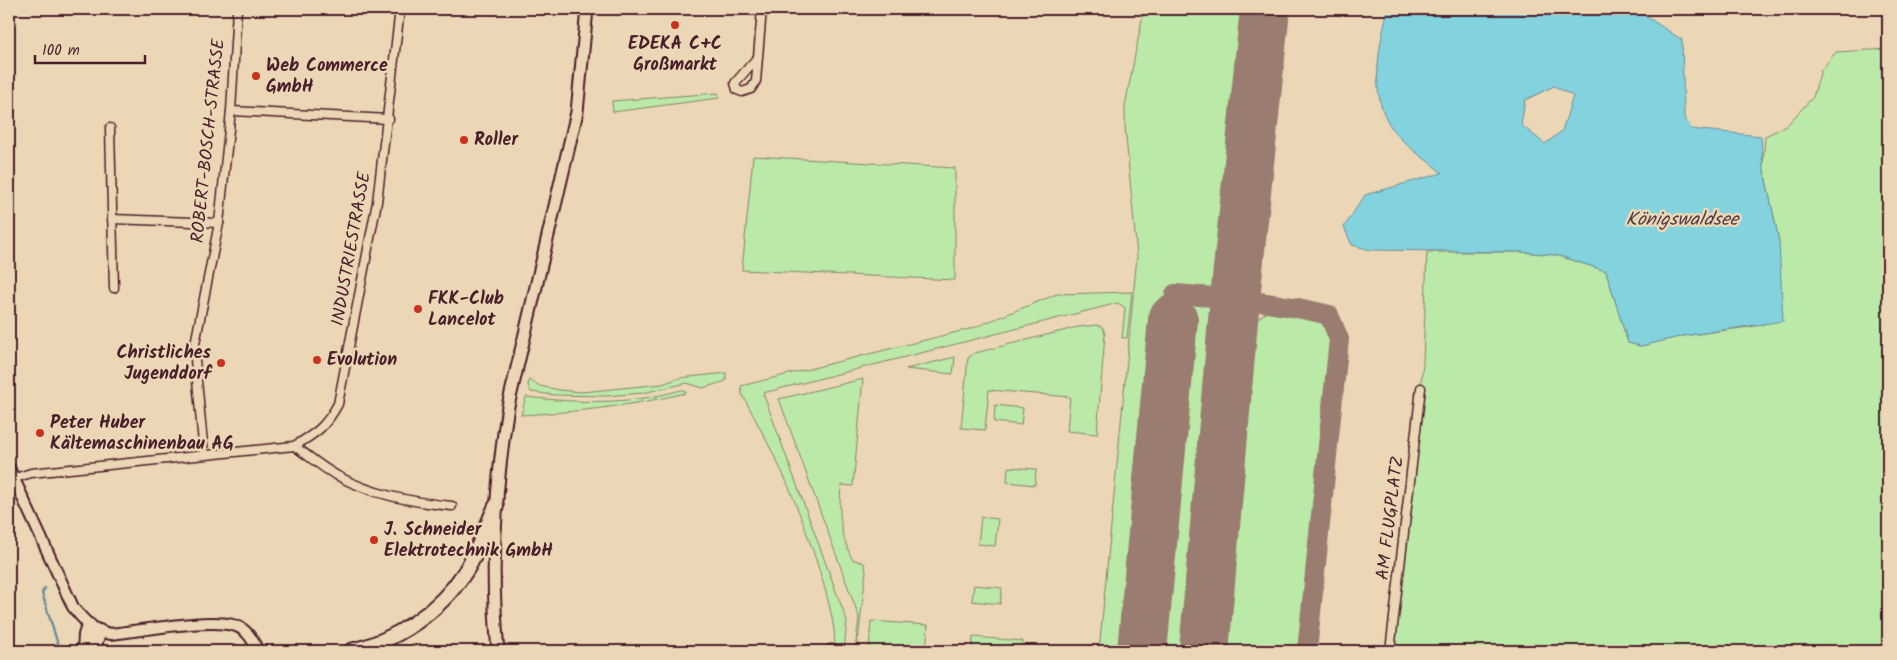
<svg xmlns="http://www.w3.org/2000/svg" width="1897" height="660" font-family="Kalam,sans-serif">
	<style>
		.green { fill: #bbe9a7; stroke: #828469 }
		.water { fill: #83d3df; stroke: #6c8b97; fill-rule: evenodd }
		.lines { fill: none; stroke-linecap: round; stroke-linejoin: round }
		.stream { stroke: #6c8b97; stroke-width: 2.5 }
		.taxiway { stroke: #9a7b70; stroke-width: 20 }
		.runway { stroke: #9a7b70; stroke-width: 50 }
		.street-casing { stroke: #4a1f2b; stroke-width: 11 }
		.secondary-casing { stroke: #4a1f2b; stroke-width: 14 }
		.primary-casing { stroke: #4a1f2b; stroke-width: 15 }
		.highway-casing { stroke: #4a1f2b; stroke-width: 18 }
		.street { stroke: #ebd7b5; stroke-width: 8 }
		.secondary { stroke: #ebd7b5; stroke-width: 10 }
		.primary { stroke: #ebd7b5; stroke-width: 11 }
		.highway { stroke: #ebd7b5; stroke-width: 14 }
		.poi-dot { fill: #c8321e; stroke: #ebd7b5; stroke-width: 2 }
		.labels { text-anchor: middle; dominant-baseline: central; stroke-width: 5; stroke-linejoin: round; paint-order: stroke }
		.poi-label { font-size: 18px; font-weight: bold; fill: #4a1f2b; stroke: #ebd7b5; text-anchor: start }
		.street-label { font-size: 18px; fill: #4a1f2b; stroke: #ebd7b5 }
		.water-label { font-size: 19px; font-style: italic; fill: #533a46; stroke: #ebd7b5 }
	</style>
	<rect width="100%" height="100%" fill="#ebd7b5"/>
	<filter id="ink" filterUnits="userSpaceOnUse"><feTurbulence type="fractalNoise" baseFrequency=".02" numOctaves="2"/><feDisplacementMap in="SourceGraphic" scale="10" xChannelSelector="R" yChannelSelector="G"/><feConvolveMatrix kernelMatrix="1 2 1 2 8 2 1 2 1" color-interpolation-filters="sRGB"/></filter>
	<g filter="url(#ink)">
		<!-- green -->
		<g class="green">
			<polygon points="1144,9 1253,9 1193,651 1099,651 1137,256 1125,126 1125,106"/>
			<polygon points="1888,49 1888,651 1392,651 1423,363 1427,252 1522,252 1556,255 1606,271 1628,343 1641,346 1683,336 1763,325 1779,241 1763,165 1765,136 1786,126 1813,97 1821,70 1836,52"/>
			<polygon points="718,93 719,98 613,112 612,101"/>
			<polygon points="753,156 955,168 955,280 742,270"/>
			<path d="M 1132,292 L 1127,338 L 1122,338 L 1125,308 L 1118,303 L 763,393 L 847,621 L 844,651 L 833,651 C 844,626 797,504 784,476 C 771,448 756,421 742,394 L 741,386 L 973,328 L 1057,294 Z"/>
			<polygon points="1269,311 1321,321 1333,341 1304,651 1216,651 1247,325"/>
			<polygon points="1097,325 1103,328 1105,334 1097,434 1067,431 1070,397 989,390 985,430 961,428 968,358 975,353 1078,327"/>
			<polygon points="955,357 953,374 906,369"/>
			<polygon points="726,373 726,381 703,388 687,383 643,393 606,396 554,395 531,392 528,385 529,380 540,386 559,390 582,392 662,384 680,378"/>
			<path d="M 863,379 L 853,486 L 841,485 C 839,516 839,530 852,559 L 864,563 L 866,571 L 857,651 L 855,651 L 859,617 L 779,399 Z"/>
			<path d="M 681,390 L 684,390 L 686,393 C 631,406 577,412 521,415 L 526,397 C 579,403 629,405 681,390 Z"/>
			<polygon points="995,405 1023,408 1021,425 994,422"/>
			<polygon points="1008,467 1036,469 1035,485 1007,482"/>
			<polygon points="981,517 998,519 995,546 978,544"/>
			<polygon points="974,585 1002,588 1000,604 972,601"/>
			<polygon points="871,621 928,625 926,651 869,651"/>
			<polygon points="973,637 1023,641 1022,651 972,651"/>
		</g>
		<!-- water -->
		<path class="water" d="M 1388,9 L 1635,9 L 1682,40 L 1684,116 L 1691,129 L 1761,136 L 1763,166 L 1779,241 L 1783,321 L 1683,336 L 1641,346 L 1628,343 L 1606,271 L 1556,255 L 1522,252 L 1371,250 L 1352,245 L 1344,227 L 1365,195 L 1442,173 C 1429,161 1412,151 1400,138 C 1366,104 1378,51 1388,9 ZM 1554,86 L 1573,96 L 1562,131 L 1545,144 L 1521,125 L 1525,100 Z"/>
		<g class="lines">
			<!-- stream -->
			<polyline class="stream" points="45,588 42,593 60,651"/>
			<!-- taxiway -->
			<path class="taxiway" d="M 1173,320 L 1175,294 C 1227,298 1278,302 1329,315 L 1339,339 L 1307,651"/>
			<!-- runway -->
			<g class="runway">
				<polyline points="1142,651 1173,320"/>
				<polyline points="1204,651 1235,298 1265,9"/>
			</g>
			<defs>
				<g id="street">
					<polyline points="756,59 735,83 737,90 742,92 751,89 756,81 762,9"/>
					<polyline points="231,111 389,119"/>
					<polyline points="110,128 114,288"/>
					<polyline points="112,219 219,223"/>
					<path d="M 294,446 C 308,455 321,467 336,475 C 372,495 412,502 452,506"/>
					<polyline points="204,454 194,349 219,223 231,111 237,9"/>
					<path d="M 15,478 L 31,473 L 294,446 C 317,433 326,426 338,404 L 377,202 L 400,9"/>
					<polyline points="828,651 831,649"/>
					<polyline points="1390,651 1421,388"/>
				</g>
				<path id="secondary" d="M 9,468 L 73,607 C 84,621 93,631 111,634 C 140,631 211,617 236,626 C 248,630 253,641 258,651"/>
				<path id="primary" d="M 498,651 C 490,569 495,487 508,406 L 577,112 L 587,9"/>
				<g id="highway">
					<polyline points="85,651 86,635 89,626"/>
					<polyline points="95,651 95,641 99,632"/>
					<path d="M 351,651 C 396,641 440,611 465,572 C 478,552 486,527 496,506"/>
				</g>
			</defs>
			<!-- street casing -->
			<use href="#street" class="street-casing"/>
			<!-- secondary casing -->
			<use href="#secondary" class="secondary-casing"/>
			<!-- primary casing -->
			<use href="#primary" class="primary-casing"/>
			<!-- highway casing -->
			<use href="#highway" class="highway-casing"/>
			<!-- street -->
			<use href="#street" class="street"/>
			<!-- secondary -->
			<use href="#secondary" class="secondary"/>
			<!-- primary -->
			<use href="#primary" class="primary"/>
			<!-- highway -->
			<use href="#highway" class="highway"/>
		</g>
	</g>
	<!-- markers -->
	<g class="poi-dot">
		<circle cx="675" cy="25" r="5"/>
		<circle cx="256" cy="76" r="5"/>
		<circle cx="464" cy="140" r="5"/>
		<circle cx="418" cy="309" r="5"/>
		<circle cx="317" cy="360" r="5"/>
		<circle cx="221" cy="363" r="5"/>
		<circle cx="40" cy="433" r="5"/>
		<circle cx="374" cy="540" r="5"/>
	</g>
	<g class="labels">
		<!-- poi labels -->
		<g class="poi-label">
			<text x="675" y="44" text-anchor="middle">EDEKA C+C<tspan x="675" dy="21">Großmarkt</tspan></text>
			<text x="266" y="66">Web Commerce<tspan x="266" dy="21">GmbH</tspan></text>
			<text x="474" y="140">Roller</text>
			<text x="428" y="299">FKK-Club<tspan x="428" dy="21">Lancelot</tspan></text>
			<text x="211" y="353" text-anchor="end">Christliches<tspan x="211" dy="21">Jugenddorf</tspan></text>
			<text x="327" y="360">Evolution</text>
			<text x="50" y="423">Peter Huber<tspan x="50" dy="21">Kältemaschinenbau AG</tspan></text>
			<text x="384" y="530">J. Schneider<tspan x="384" dy="21">Elektrotechnik GmbH</tspan></text>
		</g>
		<!-- street labels -->
		<g class="street-label">
			<text transform="translate(209 141) rotate(-84)">ROBERT-BOSCH-STRASSE</text>
			<text transform="translate(352 249) rotate(-80)">INDUSTRIESTRASSE</text>
			<text transform="translate(1391 518) rotate(-83)">AM FLUGPLATZ</text>
		</g>
		<!-- water labels -->
		<g class="water-label">
			<text x="1682" y="220">Königswaldsee</text>
		</g>
	</g>
	<!-- margin -->
	<rect width="1897" height="660" fill="none" stroke="#ebd7b5" stroke-width="30"/>
	<rect x="15" y="15" width="1867" height="630" fill="none" stroke="#4a1f2b" stroke-width="2" filter="url(#ink)"/>
	<!-- scale -->
	<path d="M35 55v8h110v-8" fill="none" stroke="#4a1f2b" stroke-width="2.5"/>
	<text x="42" y="55" font-size="15" fill="#4a1f2b" stroke="#ebd7b5" stroke-width="4" paint-order="stroke">100 m</text>
</svg>
